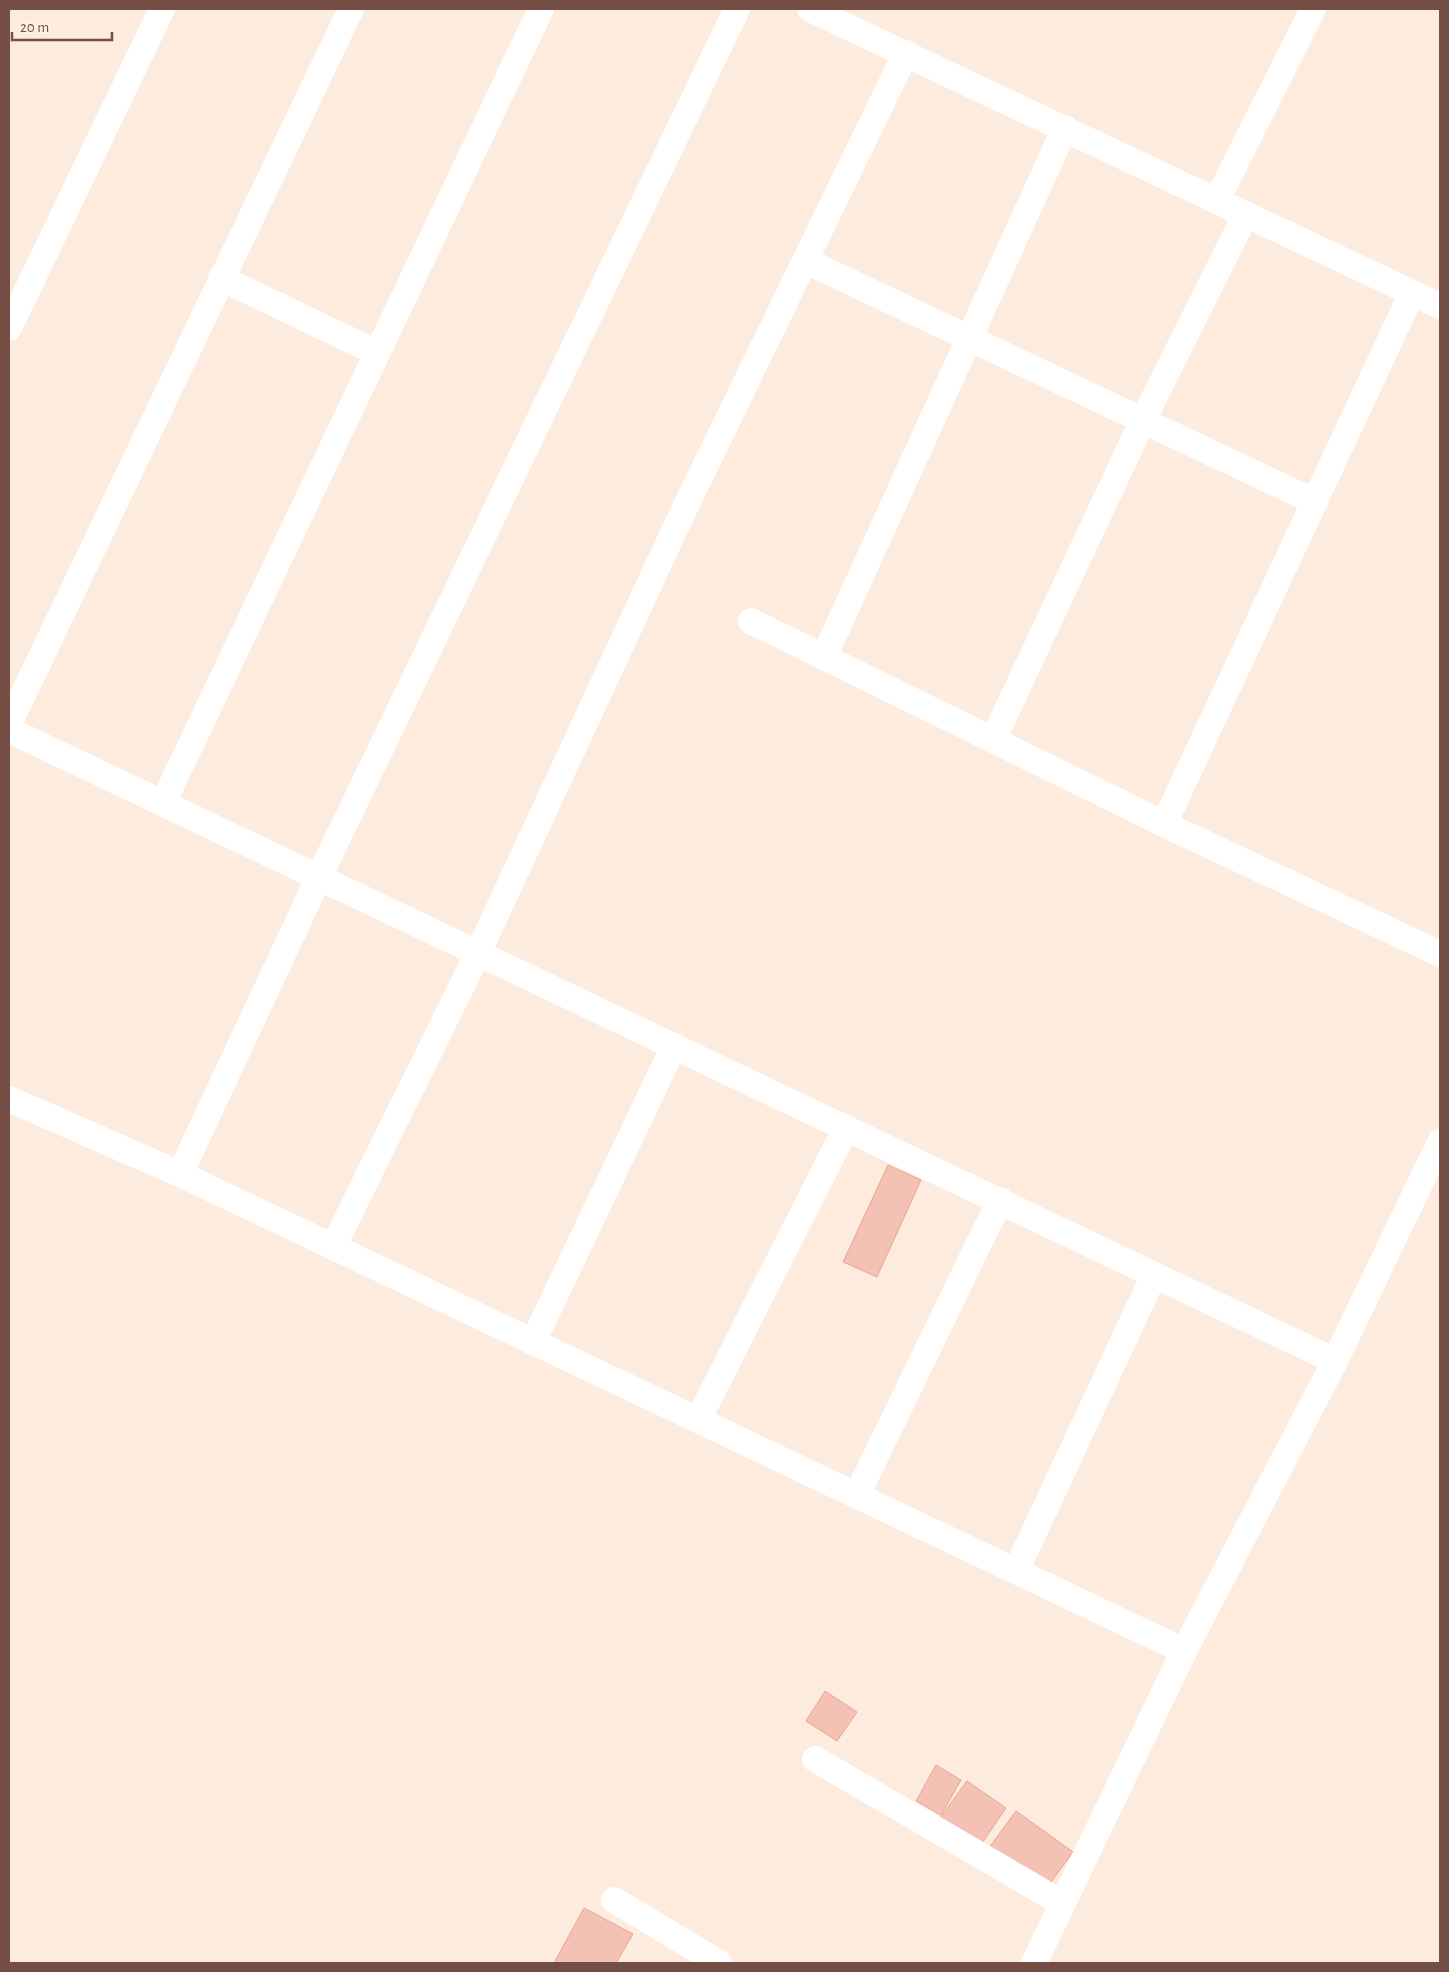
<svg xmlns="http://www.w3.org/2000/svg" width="1449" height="1972" font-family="'Alegreya Sans',sans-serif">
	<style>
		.building { fill: #f4c2b4; stroke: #e8a494 }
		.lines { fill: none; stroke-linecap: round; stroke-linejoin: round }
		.minor { stroke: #fff; stroke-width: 26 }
	</style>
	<rect width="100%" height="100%" fill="#fdebde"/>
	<!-- building -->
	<g class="building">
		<polygon points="888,1165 921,1180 877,1277 843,1262"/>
		<polygon points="825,1691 857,1712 837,1741 806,1721"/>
		<polygon points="936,1765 961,1780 941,1815 916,1801"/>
		<polygon points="967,1781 1006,1808 980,1846 940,1818"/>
		<polygon points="1016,1811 1073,1852 1046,1889 989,1848"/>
		<polygon points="584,1908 633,1934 616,1963 554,1963"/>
	</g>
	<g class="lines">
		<!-- minor -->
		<g class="minor">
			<polyline points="810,9 1440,306"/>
			<polyline points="1217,200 1313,9"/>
			<polyline points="806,261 1315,502"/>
			<polyline points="221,278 377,353"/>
			<polyline points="9,328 162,9"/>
			<polyline points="751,621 1164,824 1440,954"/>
			<polyline points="824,657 1065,128"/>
			<polyline points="9,724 351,9"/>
			<polyline points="9,730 1335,1361"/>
			<polyline points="993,740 1143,420 1246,214"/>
			<polyline points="163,803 541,9"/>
			<polyline points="1164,824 1412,293"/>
			<polyline points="9,1099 180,1174 1184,1651"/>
			<polyline points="180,1174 319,877 737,9"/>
			<polyline points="333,1247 478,953 681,516 906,53"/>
			<polyline points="533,1342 674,1046"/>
			<polyline points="698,1420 846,1128"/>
			<polyline points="857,1495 1000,1200"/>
			<polyline points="1016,1571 1154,1275"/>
			<polyline points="815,1759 1062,1903"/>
			<polyline points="614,1900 719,1963"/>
			<polyline points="1034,1963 1184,1651 1335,1361 1440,1142"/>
		</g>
	</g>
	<!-- border -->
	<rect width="1449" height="1972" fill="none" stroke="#744d45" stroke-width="20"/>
	<!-- scale -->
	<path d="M12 32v8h100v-8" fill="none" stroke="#744d45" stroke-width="2.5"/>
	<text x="20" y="32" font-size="15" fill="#744d45" stroke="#fff0e5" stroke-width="4" paint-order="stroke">20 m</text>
</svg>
